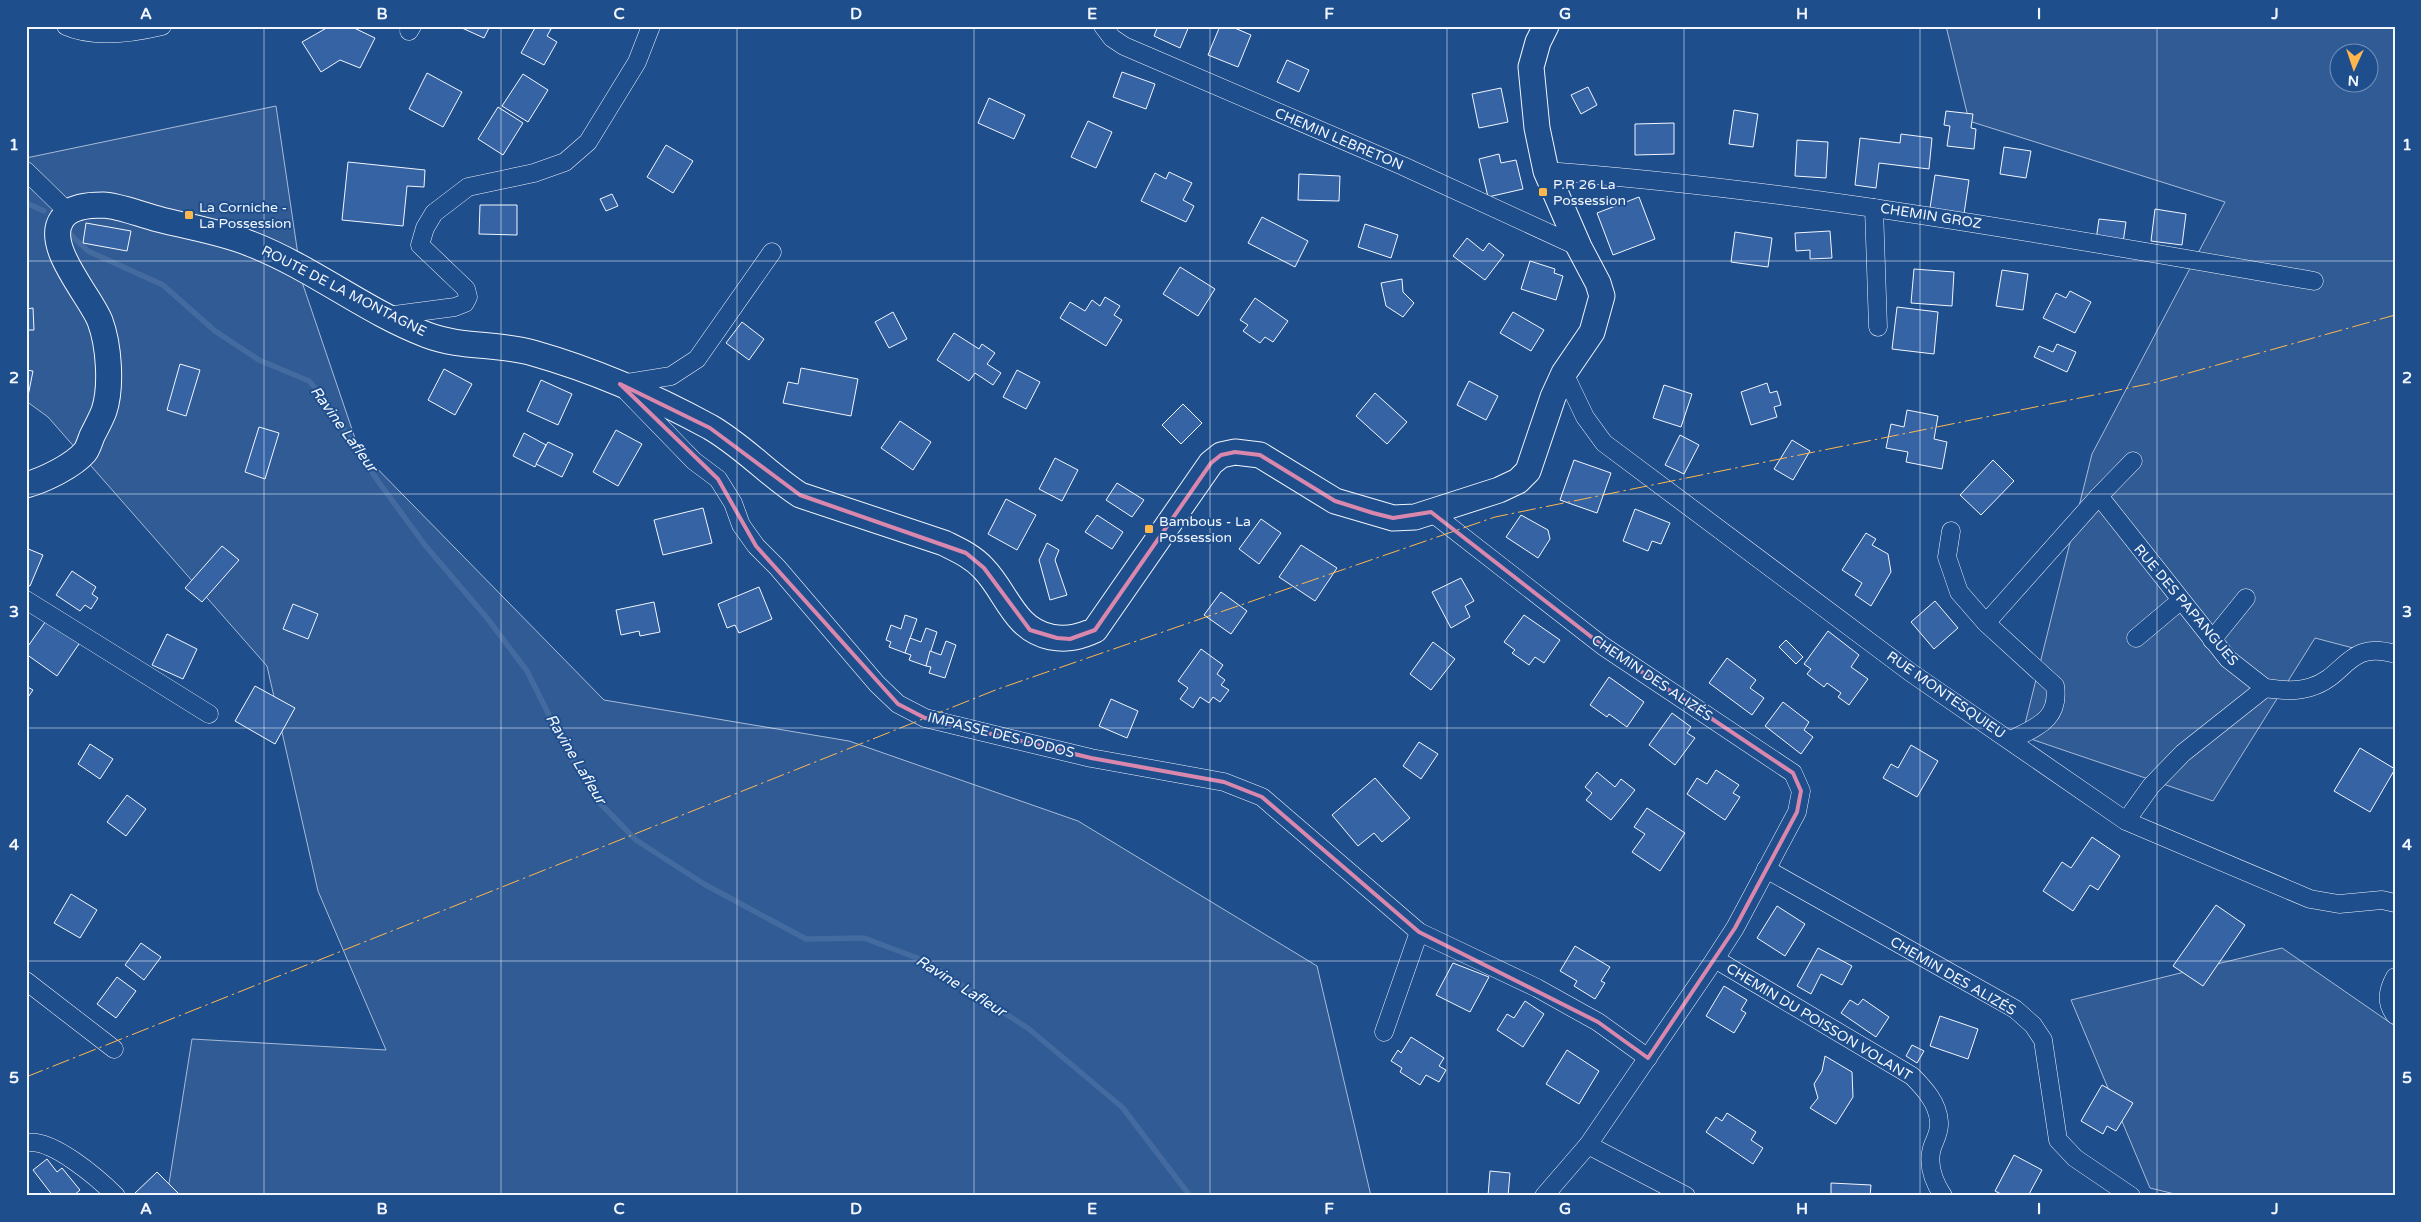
<svg xmlns="http://www.w3.org/2000/svg" width="2421" height="1222" font-family="'Varela Round',sans-serif">
	<style>
		.built { fill: #305b95; stroke: #a8bbd7; fill-rule: evenodd }
		.lines { fill: none; stroke-linecap: round; stroke-linejoin: round }
		.stream { stroke: #446ba0; stroke-width: 5.5 }
		.building { fill: #3563a3; stroke: #f2f6ff }
		.minor-casing { stroke: #f2f6ff; stroke-width: 19 }
		.secondary-casing { stroke: #f2f6ff; stroke-width: 27 }
		.minor { stroke: #1f4e8c; stroke-width: 18 }
		.secondary { stroke: #1f4e8c; stroke-width: 25 }
		.power { stroke: #ffb74d; stroke-width: 1; stroke-dasharray: 18 4 2.5 4; stroke-linecap: butt }
		.marked { fill: none; stroke: #da87ad; stroke-width: 4; stroke-linejoin: round }
		.grid { fill: none; stroke: #f2f6ff; stroke-width: 1; stroke-opacity: 0.55 }
		.poi-dot { fill: #ffb74d; stroke: #1f4e8c; stroke-width: 2 }
		.labels { text-anchor: middle; dominant-baseline: central; stroke-width: 4; stroke-linejoin: round; paint-order: stroke }
		.street-label { font-size: 14px; fill: #f2f6ff; stroke: #1f4e8c }
		.poi-label { font-size: 14px; fill: #f2f6ff; stroke: #1f4e8c; text-anchor: start }
		.water-label { font-size: 15px; font-style: italic; fill: #f2f6ff; stroke: #1f4e8c }
		.neatline { fill: none; stroke: #f2f6ff; stroke-width: 2 }
		.grid-label { font-size: 16px; text-anchor: middle; font-weight: bold; fill: #f2f6ff }
	</style>
	<rect width="100%" height="100%" fill="#1f4e8c"/>
	<!-- built -->
	<g class="built">
		<path d="M 1946,26 L 2395,26 L 2395,659 L 2315,638 L 2213,801 L 2022,736 L 2092,454 L 2225,202 L 1969,121 ZM 2338,52 L 2368,52 L 2368,82 L 2338,82 Z"/>
		<polygon points="276,106 302,282 359,450 604,700 849,741 1078,821 1317,966 1371,1196 167,1196 192,1039 386,1050 318,891 267,666 48,417 26,401 26,158"/>
		<polygon points="2282,948 2395,1026 2395,1196 2183,1196 2150,1188 2071,1000"/>
	</g>
	<g class="lines">
		<!-- stream -->
		<g class="stream">
			<polyline points="26,203 44,211"/>
			<polyline points="70,234 88,251 163,285 215,331 259,360 309,381 319,392 378,481 424,544 487,618 527,671 566,749 598,801 636,840 704,884 806,939 864,938 925,961 1029,1029 1122,1107 1190,1196"/>
		</g>
	</g>
	<!-- building -->
	<g class="building">
		<polygon points="330,26 350,26 375,38 360,68 340,60 321,72 302,42"/>
		<polygon points="463,26 490,26 484,38 462,28"/>
		<polygon points="536,26 551,29 547,36 557,42 544,65 521,53"/>
		<polygon points="1158,26 1189,26 1180,48 1154,36"/>
		<polygon points="1220,26 1230,26 1251,35 1238,67 1208,55"/>
		<polygon points="1287,60 1309,70 1299,92 1277,82"/>
		<polygon points="1122,72 1155,84 1146,109 1113,97"/>
		<polygon points="427,73 462,92 443,127 409,109"/>
		<polygon points="523,74 548,90 528,122 502,106"/>
		<polygon points="1588,87 1597,105 1581,114 1571,95"/>
		<polygon points="1501,88 1508,122 1479,128 1472,94"/>
		<polygon points="989,98 1025,115 1014,139 978,123"/>
		<polygon points="498,107 523,123 503,155 478,139"/>
		<polygon points="1734,110 1758,114 1753,147 1729,144"/>
		<polygon points="1946,111 1973,114 1971,128 1976,129 1974,149 1947,146 1950,126 1944,125"/>
		<polygon points="1088,121 1112,132 1096,168 1071,157"/>
		<polygon points="1674,123 1674,154 1635,155 1635,124"/>
		<polygon points="1901,134 1932,138 1929,169 1879,163 1876,188 1855,185 1860,138 1900,143"/>
		<polygon points="1797,140 1828,142 1826,178 1795,176"/>
		<polygon points="666,145 693,161 673,193 647,177"/>
		<polygon points="2004,147 2031,151 2026,178 2000,174"/>
		<polygon points="1499,154 1501,163 1516,160 1523,189 1488,197 1479,159"/>
		<polygon points="348,162 425,170 424,187 407,186 403,226 342,220"/>
		<polygon points="1169,172 1192,183 1183,200 1194,206 1186,222 1141,201 1155,173 1166,179"/>
		<polygon points="1299,174 1340,176 1339,201 1298,200"/>
		<polygon points="1935,175 1969,180 1964,214 1930,208"/>
		<polygon points="612,194 618,206 606,211 600,199"/>
		<polygon points="1639,197 1655,239 1613,255 1597,213"/>
		<polygon points="480,205 517,205 517,235 479,234"/>
		<polygon points="2155,209 2186,214 2182,245 2151,241"/>
		<polygon points="1262,217 1308,241 1295,267 1248,243"/>
		<polygon points="2099,219 2126,222 2123,243 2096,240"/>
		<polygon points="86,223 131,231 127,251 83,243"/>
		<polygon points="1365,224 1398,235 1391,258 1358,247"/>
		<polygon points="1830,231 1832,258 1810,259 1810,250 1796,251 1795,233"/>
		<polygon points="1735,232 1772,238 1768,267 1731,262"/>
		<polygon points="1467,238 1483,251 1489,243 1504,255 1485,280 1453,256"/>
		<polygon points="1530,261 1555,269 1554,273 1563,276 1556,300 1521,289"/>
		<polygon points="1180,267 1215,289 1198,316 1163,294"/>
		<polygon points="1914,269 1954,272 1952,306 1911,303"/>
		<polygon points="2002,270 2028,274 2023,310 1996,306"/>
		<polygon points="1402,279 1403,292 1414,303 1403,317 1386,306 1381,283"/>
		<polygon points="2070,291 2091,302 2075,333 2043,318 2056,293 2066,298"/>
		<polygon points="1105,297 1120,306 1114,315 1122,320 1106,346 1060,318 1070,302 1085,311 1092,300 1100,306"/>
		<polygon points="1255,298 1288,321 1273,342 1265,337 1260,343 1243,331 1248,325 1240,320"/>
		<polygon points="1897,307 1938,312 1934,354 1892,349"/>
		<polygon points="33,308 34,330 26,330 26,309"/>
		<polygon points="893,312 907,339 889,348 875,322"/>
		<polygon points="1513,312 1544,330 1531,351 1500,333"/>
		<polygon points="742,322 764,339 749,360 726,343"/>
		<polygon points="954,333 979,349 982,344 995,353 987,364 1001,373 993,385 975,373 969,381 937,360"/>
		<polygon points="2057,344 2076,352 2067,372 2034,357 2039,346 2053,352"/>
		<polygon points="180,364 200,370 186,416 167,410"/>
		<polygon points="801,368 858,379 851,416 783,403 788,382 798,384"/>
		<polygon points="444,369 472,384 455,415 428,400"/>
		<polygon points="26,370 33,371 27,401 26,401"/>
		<polygon points="1017,370 1040,382 1026,409 1003,397"/>
		<polygon points="541,380 572,394 558,425 527,411"/>
		<polygon points="1469,381 1498,396 1486,420 1457,405"/>
		<polygon points="1767,383 1770,393 1777,391 1781,405 1774,407 1777,417 1751,425 1741,392"/>
		<polygon points="1664,385 1692,394 1681,427 1653,418"/>
		<polygon points="1375,393 1407,422 1387,444 1356,416"/>
		<polygon points="1183,404 1202,423 1181,444 1162,425"/>
		<polygon points="1907,410 1938,416 1934,439 1947,442 1942,469 1906,462 1908,452 1886,448 1891,424 1904,427"/>
		<polygon points="900,421 931,442 913,470 881,448"/>
		<polygon points="259,427 279,433 265,479 245,472"/>
		<polygon points="616,430 642,444 618,486 593,472"/>
		<polygon points="524,433 546,445 535,467 513,456"/>
		<polygon points="1680,435 1699,445 1684,474 1665,465"/>
		<polygon points="1792,440 1810,451 1793,480 1774,469"/>
		<polygon points="548,442 573,454 562,477 536,464"/>
		<polygon points="1055,458 1078,470 1062,501 1039,489"/>
		<polygon points="1574,460 1611,473 1597,513 1560,500"/>
		<polygon points="1993,460 2014,481 1981,515 1960,495"/>
		<polygon points="1117,483 1144,500 1132,517 1106,500"/>
		<polygon points="1006,499 1036,515 1017,550 988,534"/>
		<polygon points="703,508 712,543 663,555 654,520"/>
		<polygon points="1635,509 1670,523 1661,544 1652,541 1648,551 1623,541"/>
		<polygon points="1097,515 1123,532 1112,549 1085,532"/>
		<polygon points="1521,515 1548,530 1550,539 1538,558 1506,537"/>
		<polygon points="1261,519 1281,533 1259,564 1239,549"/>
		<polygon points="1866,533 1876,539 1872,545 1888,554 1891,572 1871,606 1855,595 1862,583 1842,570"/>
		<polygon points="1047,543 1059,550 1055,560 1067,595 1050,600 1039,560"/>
		<polygon points="1301,545 1337,568 1315,601 1279,577"/>
		<polygon points="222,546 239,560 202,602 185,588"/>
		<polygon points="26,548 43,555 30,586 26,585"/>
		<polygon points="72,571 96,587 92,594 98,598 91,609 85,605 80,611 56,595"/>
		<polygon points="1461,578 1474,601 1465,606 1470,617 1451,628 1432,592"/>
		<polygon points="759,587 772,619 739,633 735,625 727,628 718,604"/>
		<polygon points="1221,592 1247,611 1231,634 1204,615"/>
		<polygon points="1935,601 1958,628 1934,649 1911,622"/>
		<polygon points="654,602 660,632 640,636 639,631 621,635 616,610"/>
		<polygon points="293,604 318,614 308,639 283,629"/>
		<polygon points="905,615 917,619 905,653 889,647 891,642 886,640 891,625 901,629"/>
		<polygon points="1524,615 1560,640 1544,663 1535,657 1529,665 1512,653 1515,650 1504,642"/>
		<polygon points="48,618 81,641 57,676 26,654 26,649"/>
		<polygon points="926,628 937,632 926,666 909,660 911,655 905,653 910,638 921,642"/>
		<polygon points="1828,631 1859,655 1851,667 1868,679 1849,705 1838,697 1841,693 1827,683 1824,687 1807,674 1811,669 1804,664"/>
		<polygon points="167,634 197,649 183,679 152,665"/>
		<polygon points="1786,640 1803,657 1796,664 1779,647"/>
		<polygon points="946,641 956,645 945,678 929,673 931,667 926,666 930,651 941,655"/>
		<polygon points="1433,642 1455,659 1431,690 1410,674"/>
		<polygon points="1201,649 1223,665 1217,674 1225,680 1221,685 1229,690 1220,702 1213,697 1209,703 1200,697 1193,708 1180,699 1188,688 1178,681"/>
		<polygon points="1727,658 1756,680 1750,688 1764,698 1752,715 1709,683"/>
		<polygon points="1609,677 1644,702 1627,727 1609,714 1607,717 1590,705"/>
		<polygon points="26,686 33,690 26,700"/>
		<polygon points="255,686 295,708 275,744 235,721"/>
		<polygon points="1111,699 1138,711 1127,738 1099,726"/>
		<polygon points="1783,702 1809,722 1804,730 1813,737 1801,754 1765,726"/>
		<polygon points="1672,713 1691,727 1687,733 1695,738 1675,765 1649,745"/>
		<polygon points="1419,742 1438,754 1421,779 1403,766"/>
		<polygon points="90,744 113,759 100,779 78,764"/>
		<polygon points="1911,745 1938,761 1917,797 1883,778 1891,764 1898,768"/>
		<polygon points="2360,748 2395,769 2370,812 2334,791"/>
		<polygon points="1716,770 1739,785 1733,793 1740,797 1725,820 1687,794 1697,778 1707,784"/>
		<polygon points="1597,772 1615,787 1621,779 1635,790 1611,820 1586,800 1592,793 1585,787"/>
		<polygon points="1375,778 1410,818 1382,842 1374,833 1358,846 1332,815"/>
		<polygon points="127,795 146,809 126,836 107,822"/>
		<polygon points="1647,808 1685,833 1660,871 1632,852 1645,834 1634,827"/>
		<polygon points="2092,837 2120,856 2098,890 2090,885 2073,911 2043,891 2062,862 2071,868"/>
		<polygon points="71,894 97,910 80,938 54,923"/>
		<polygon points="2216,905 2245,925 2203,986 2173,966"/>
		<polygon points="1777,906 1805,924 1785,956 1757,938"/>
		<polygon points="141,943 161,957 144,980 125,965"/>
		<polygon points="1575,946 1610,967 1601,981 1605,983 1595,999 1574,986 1577,981 1560,971"/>
		<polygon points="1818,948 1852,966 1842,985 1821,974 1811,994 1797,986"/>
		<polygon points="1453,963 1489,977 1470,1012 1436,995"/>
		<polygon points="117,977 136,991 116,1018 97,1004"/>
		<polygon points="1724,986 1747,1000 1741,1010 1746,1013 1734,1033 1706,1016"/>
		<polygon points="1863,999 1889,1017 1876,1037 1841,1013 1850,1000 1858,1005"/>
		<polygon points="1525,1001 1544,1014 1523,1047 1497,1030 1507,1014 1514,1018"/>
		<polygon points="1940,1016 1978,1029 1968,1059 1930,1046"/>
		<polygon points="1411,1037 1444,1058 1439,1066 1446,1070 1439,1082 1426,1075 1420,1085 1400,1072 1402,1068 1391,1061 1398,1050 1401,1053"/>
		<polygon points="1912,1045 1924,1051 1917,1063 1906,1056"/>
		<polygon points="1567,1050 1599,1071 1579,1104 1546,1084"/>
		<polygon points="1825,1056 1852,1072 1853,1097 1836,1124 1810,1108 1818,1098 1814,1084 1822,1071"/>
		<polygon points="2102,1085 2133,1103 2116,1131 2107,1126 2103,1134 2081,1121"/>
		<polygon points="1727,1113 1756,1132 1751,1140 1763,1148 1753,1164 1706,1132 1716,1117 1722,1121"/>
		<polygon points="2014,1155 2042,1170 2028,1196 2005,1196 1995,1191"/>
		<polygon points="47,1159 57,1172 62,1168 80,1190 73,1196 53,1196 33,1170"/>
		<polygon points="1490,1171 1510,1173 1508,1196 1488,1196"/>
		<polygon points="157,1172 179,1194 133,1196 133,1195"/>
		<polygon points="1831,1183 1871,1185 1870,1196 1831,1196"/>
	</g>
	<g class="lines">
		<defs>
			<g id="minor">
				<path d="M 66,26 C 95,39 133,33 162,26"/>
				<polyline points="1103,26 1112,38 1124,46 1403,166 1579,247"/>
				<polyline points="409,31 412,26"/>
				<polyline points="26,171 69,213"/>
				<path d="M 1546,171 C 1804,190 2059,237 2314,281"/>
				<polyline points="1874,208 1878,327"/>
				<polyline points="387,316 455,307 465,303 468,297 466,289 420,245 425,228 434,213 468,187 534,173 565,162 588,142 637,62 651,26"/>
				<polyline points="1564,373 1585,417 1604,443 1910,672 2126,821 2310,899 2339,904 2382,900 2395,903"/>
				<polyline points="621,384 671,376 697,359 772,252"/>
				<polyline points="627,392 694,461 718,479 733,503 741,525 756,546 777,567 877,684 898,704 925,718 1091,758 1224,782 1262,797 1419,932 1537,988 1598,1022 1648,1058"/>
				<polyline points="2099,496 2133,461"/>
				<polyline points="1431,512 1603,646 1793,773 1801,791 1797,812 1735,928 1715,959 1588,1145 1544,1196"/>
				<path d="M 1951,531 L 1947,557 L 1959,592 L 1986,623 L 2055,686 C 2060,720 2036,727 2011,740"/>
				<polyline points="26,600 209,714"/>
				<polyline points="1986,623 2099,496 2228,659 2265,688 2183,753 2151,786 2126,821"/>
				<polyline points="2136,638 2180,601"/>
				<polyline points="2212,640 2246,598"/>
				<path d="M 2265,688 C 2280,690 2296,692 2311,687 C 2347,676 2347,640 2395,654"/>
				<polyline points="1766,869 2015,1009 2033,1025 2043,1040 2058,1140 2075,1158 2131,1196"/>
				<path d="M 1715,959 L 1912,1076 C 1924,1088 1938,1103 1939,1122 C 1940,1132 1935,1139 1932,1148 C 1927,1165 1934,1182 1943,1196"/>
				<path d="M 2395,977 C 2388,990 2385,1002 2395,1015"/>
				<polyline points="26,981 114,1049"/>
				<polyline points="1384,1032 1419,932"/>
				<path d="M 26,1143 C 51,1137 99,1179 116,1196"/>
				<polyline points="1588,1145 1686,1196"/>
			</g>
			<path id="secondary" d="M 26,485 C 44,480 73,466 85,452 C 88,448 90,441 92,436 C 96,428 101,419 104,411 C 112,387 109,345 100,321 C 91,297 43,246 62,219 C 70,206 89,205 103,205 C 121,206 141,215 158,219 C 188,227 222,232 251,244 C 313,268 366,312 427,335 C 461,348 498,343 533,353 C 593,370 655,397 710,427 C 743,446 769,475 800,495 L 944,543 C 958,550 972,556 983,568 C 1007,592 1013,629 1051,637 C 1068,640 1080,637 1095,630 L 1211,463 L 1221,455 L 1235,452 L 1260,455 L 1335,501 L 1393,518 L 1415,517 L 1499,490 L 1518,481 L 1528,471 L 1553,397 L 1564,373 L 1592,332 L 1602,296 L 1598,283 L 1579,247 L 1546,171 L 1537,128 L 1531,67 L 1538,42 L 1546,26"/>
		</defs>
		<!-- minor casing -->
		<use href="#minor" class="minor-casing"/>
		<!-- secondary casing -->
		<use href="#secondary" class="secondary-casing"/>
		<!-- minor -->
		<use href="#minor" class="minor"/>
		<!-- secondary -->
		<use href="#secondary" class="secondary"/>
		<!-- power -->
		<polyline class="power" points="26,1077 998,689 1495,517 2153,383 2395,315"/>
	</g>
	<!-- marked area -->
	<path class="marked" d="M 620,384 L 710,428 L 800,495 L 966,553 L 984,568 L 1030,630 L 1057,638 L 1070,639 L 1095,630 L 1211,463 L 1221,455 L 1235,452 L 1260,455 L 1335,501 L 1373,513 L 1393,518 L 1431,512 L 1603,646 L 1793,773 L 1801,791 L 1797,812 L 1735,928 L 1648,1058 L 1598,1022 L 1419,932 L 1262,797 L 1224,782 L 1091,758 L 925,718 L 898,704 L 756,546 L 718,479 Z"/>
	<!-- grid -->
	<path class="grid" d="M 264,26 L 264,1196M 501,26 L 501,1196M 737,26 L 737,1196M 974,26 L 974,1196M 1210,26 L 1210,1196M 1447,26 L 1447,1196M 1684,26 L 1684,1196M 1920,26 L 1920,1196M 2157,26 L 2157,1196M 26,261 L 2395,261M 26,494 L 2395,494M 26,728 L 2395,728M 26,961 L 2395,961"/>
	<!-- markers -->
	<g class="poi-dot">
		<rect x="1538" y="187" width="10" height="10" rx="2.5"/>
		<rect x="184" y="210" width="10" height="10" rx="2.5"/>
		<rect x="1144" y="524" width="10" height="10" rx="2.5"/>
	</g>
	<g class="labels">
		<!-- street labels -->
		<g class="street-label">
			<text transform="translate(1339 139) rotate(23)">CHEMIN LEBRETON</text>
			<text transform="translate(1931 216) rotate(9)">CHEMIN GROZ</text>
			<text transform="translate(344 291) rotate(27)">ROUTE DE LA MONTAGNE</text>
			<text transform="translate(2186 605) rotate(50)">RUE DES PAPANGUES</text>
			<text transform="translate(1652 678) rotate(34)">CHEMIN DES ALIZÉS</text>
			<text transform="translate(1946 695) rotate(35)">RUE MONTESQUIEU</text>
			<text transform="translate(1001 735) rotate(14)">IMPASSE DES DODOS</text>
			<text transform="translate(1953 976) rotate(30)">CHEMIN DES ALIZÉS</text>
			<text transform="translate(1819 1022) rotate(31)">CHEMIN DU POISSON VOLANT</text>
		</g>
		<!-- poi labels -->
		<g class="poi-label">
			<text x="1553" y="184">P.R 26 La<tspan x="1553" dy="16">Possession</tspan></text>
			<text x="199" y="207">La Corniche -<tspan x="199" dy="16">La Possession</tspan></text>
			<text x="1159" y="521">Bambous - La<tspan x="1159" dy="16">Possession</tspan></text>
		</g>
		<!-- water labels -->
		<g class="water-label">
			<text transform="translate(344 429) rotate(54)">Ravine Lafleur</text>
			<text transform="translate(576 759) rotate(59)">Ravine Lafleur</text>
			<text transform="translate(961 986) rotate(32)">Ravine Lafleur</text>
		</g>
	</g>
	<!-- border -->
	<rect width="2421" height="1222" fill="none" stroke="#1f4e8c" stroke-width="55"/>
	<!-- north arrow -->
	<g transform="translate(2354 68) rotate(183)"><circle r="24" fill="#1f4e8c" stroke="#7391ba"/>
	<path d="M0-4L9 19L0 12L-9 19Z" fill="#ffb74d"/>
	<text y="-8" font-size="14" font-weight="bold" text-anchor="middle" fill="#f2f6ff">N</text>
	</g>
	<rect x="28" y="28" width="2366" height="1166" class="neatline"/>
	<g class="grid-label">
		<text x="146" y="19">A</text>
		<text x="382" y="19">B</text>
		<text x="619" y="19">C</text>
		<text x="856" y="19">D</text>
		<text x="1092" y="19">E</text>
		<text x="1329" y="19">F</text>
		<text x="1565" y="19">G</text>
		<text x="1802" y="19">H</text>
		<text x="2039" y="19">I</text>
		<text x="2275" y="19">J</text>
		<text x="14" y="150">1</text>
		<text x="2407" y="150">1</text>
		<text x="14" y="383">2</text>
		<text x="2407" y="383">2</text>
		<text x="14" y="617">3</text>
		<text x="2407" y="617">3</text>
		<text x="14" y="850">4</text>
		<text x="2407" y="850">4</text>
		<text x="14" y="1083">5</text>
		<text x="2407" y="1083">5</text>
		<text x="146" y="1214">A</text>
		<text x="382" y="1214">B</text>
		<text x="619" y="1214">C</text>
		<text x="856" y="1214">D</text>
		<text x="1092" y="1214">E</text>
		<text x="1329" y="1214">F</text>
		<text x="1565" y="1214">G</text>
		<text x="1802" y="1214">H</text>
		<text x="2039" y="1214">I</text>
		<text x="2275" y="1214">J</text>
	</g>
</svg>
